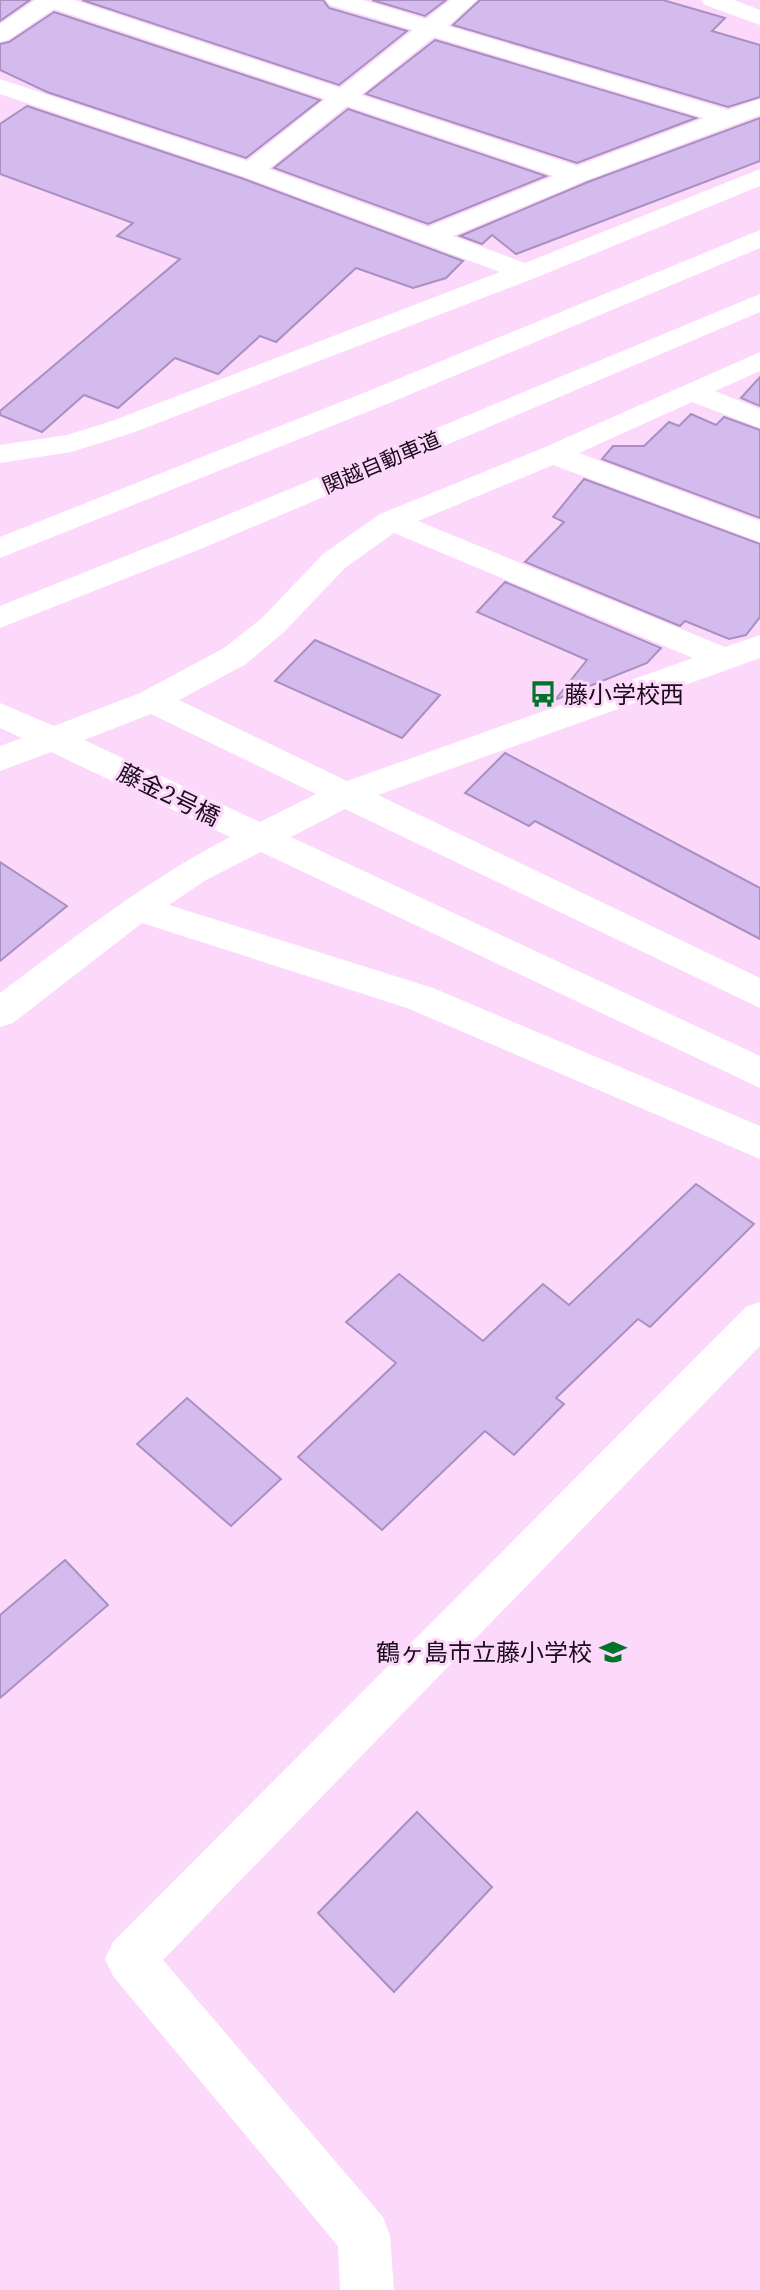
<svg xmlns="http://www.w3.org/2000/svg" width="760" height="2290" font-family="'IBM Plex Serif','Noto Sans JP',serif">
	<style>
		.building { fill: #d4bbee; stroke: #a990c1; stroke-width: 2 }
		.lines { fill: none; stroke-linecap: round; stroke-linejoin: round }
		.minor { fill: #fff; fill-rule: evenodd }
		.highway { fill: #fff; fill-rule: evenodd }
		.labels { text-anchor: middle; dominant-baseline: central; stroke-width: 6; stroke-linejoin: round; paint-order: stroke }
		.far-street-label { font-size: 21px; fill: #1a0b1a; stroke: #fcd8fb }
		.poi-label { font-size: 24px; fill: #1a0b1a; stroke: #fcd8fb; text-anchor: start }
		.street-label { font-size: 24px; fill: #1a0b1a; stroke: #fcd8fb }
	</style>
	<rect width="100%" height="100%" fill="#fcd8fb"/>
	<!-- building -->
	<g class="building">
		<polygon points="0,0 30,0 0,21"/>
		<polygon points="82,0 323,0 329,8 407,31 339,85"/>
		<polygon points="372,0 446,0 425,16"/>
		<polygon points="480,0 663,0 725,18 712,31 760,45 760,97 728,107 453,25"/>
		<polygon points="54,12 320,100 246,158 47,92 0,70 0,44 9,42"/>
		<polygon points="435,40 696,118 577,163 366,94"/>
		<polygon points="27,106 241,178 463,261 446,278 413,288 356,268 276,342 260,336 218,374 175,358 118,408 84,395 42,432 0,415 0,411 180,259 117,236 133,223 0,174 0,124"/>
		<polygon points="348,109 546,176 428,224 274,168"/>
		<polygon points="760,118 760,161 516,254 492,235 482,244 460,236 588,182"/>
		<polygon points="760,377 760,406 741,398"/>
		<polygon points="691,414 716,425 724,417 760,430 760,518 602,459 613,446 644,446 669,422 679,426"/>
		<polygon points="584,479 760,544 760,617 746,635 729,639 685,621 680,626 525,562 564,522 553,517"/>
		<polygon points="505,582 661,648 647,663 555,700 587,660 477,612"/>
		<polygon points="315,640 440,695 402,738 275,681"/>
		<polygon points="505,753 760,888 760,939 535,821 529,826 465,793"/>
		<polygon points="0,862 67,906 0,961"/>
		<polygon points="696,1184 754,1224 650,1327 638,1319 556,1398 564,1404 514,1455 485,1431 382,1530 298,1457 396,1363 346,1322 399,1274 483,1341 543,1284 569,1305"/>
		<polygon points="187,1398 281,1479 231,1526 137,1444"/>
		<polygon points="65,1560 108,1605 0,1698 0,1615"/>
		<polygon points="417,1812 492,1887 394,1992 318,1913"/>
	</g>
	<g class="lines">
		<!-- minor -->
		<g class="minor">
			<path d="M 35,0 L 74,0 L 340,88 L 413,30 L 330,5 L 326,0 L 363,0 L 426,19 L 450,0 L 477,0 L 448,26 L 728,110 L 760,99 L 760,115 L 587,180 L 453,236 L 525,263 L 760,169 L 760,186 L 535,278 L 132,433 L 71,452 L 0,463 L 0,445 L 67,435 L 112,421 L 500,272 L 242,176 L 0,94 L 0,79 L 247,161 L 325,99 L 54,9 L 8,40 L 0,42 L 0,24 ZM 434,37 L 704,118 L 577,166 L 361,95 ZM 347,106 L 554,176 L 428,227 L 269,169 Z"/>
			<polygon points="701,0 734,0 760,10 760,25 705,5"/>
			<path d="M 760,352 L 760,371 L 715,391 L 760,409 L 760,428 L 692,402 L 579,453 L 760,521 L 760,542 L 553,465 L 418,521 L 725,647 L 760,635 L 760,658 L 378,795 L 760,978 L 760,1008 L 345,809 L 291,837 L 760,1056 L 760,1088 L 261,852 L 206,880 L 169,905 L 433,988 L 760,1126 L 760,1159 L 407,1008 L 142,923 L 13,1023 L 0,1027 L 0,993 C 75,937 147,880 230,837 L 51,752 L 0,771 L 0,746 L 22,738 L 0,728 L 0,703 L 54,726 L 140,693 L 224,648 L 262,618 L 323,554 L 380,514 L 543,448 ZM 394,533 L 693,658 L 347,781 L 179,700 L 246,664 L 284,632 L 345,568 ZM 151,714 L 316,794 L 260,822 L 84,740 Z"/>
			<polygon points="760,1302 760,1346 163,1960 383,2217 390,2236 394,2290 340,2290 338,2246 113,1976 105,1959 113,1942 746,1307"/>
		</g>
		<!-- highway -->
		<g class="highway">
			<polygon points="760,230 760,248 392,402 0,558 0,537 371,390"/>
			<polygon points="760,294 760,312 203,548 0,628 0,606 181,534"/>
		</g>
	</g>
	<!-- icons -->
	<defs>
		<symbol id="bus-bare" viewBox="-9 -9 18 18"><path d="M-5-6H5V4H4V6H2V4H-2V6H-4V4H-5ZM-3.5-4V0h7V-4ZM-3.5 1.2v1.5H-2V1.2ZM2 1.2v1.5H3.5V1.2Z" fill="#007529" stroke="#fcd8fb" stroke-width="2.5" paint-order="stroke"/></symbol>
		<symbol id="school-bare" viewBox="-9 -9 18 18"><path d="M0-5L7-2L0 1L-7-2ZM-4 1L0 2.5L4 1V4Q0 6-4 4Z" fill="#007529" stroke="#fcd8fb" stroke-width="2.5" paint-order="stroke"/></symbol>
	</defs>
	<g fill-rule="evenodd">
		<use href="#bus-bare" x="524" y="675" width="38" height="38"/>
		<use href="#school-bare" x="594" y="1633" width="38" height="38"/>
	</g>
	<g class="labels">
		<!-- far-street labels -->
		<g class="far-street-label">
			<text transform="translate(381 462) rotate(-23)">関越自動車道</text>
		</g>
		<!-- poi labels -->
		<g class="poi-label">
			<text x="564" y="694">藤小学校西</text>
			<text x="592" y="1652" text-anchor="end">鶴ヶ島市立藤小学校</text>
		</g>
		<!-- street labels -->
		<g class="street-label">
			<text transform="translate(169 794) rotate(26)">藤金2号橋</text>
		</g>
	</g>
</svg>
